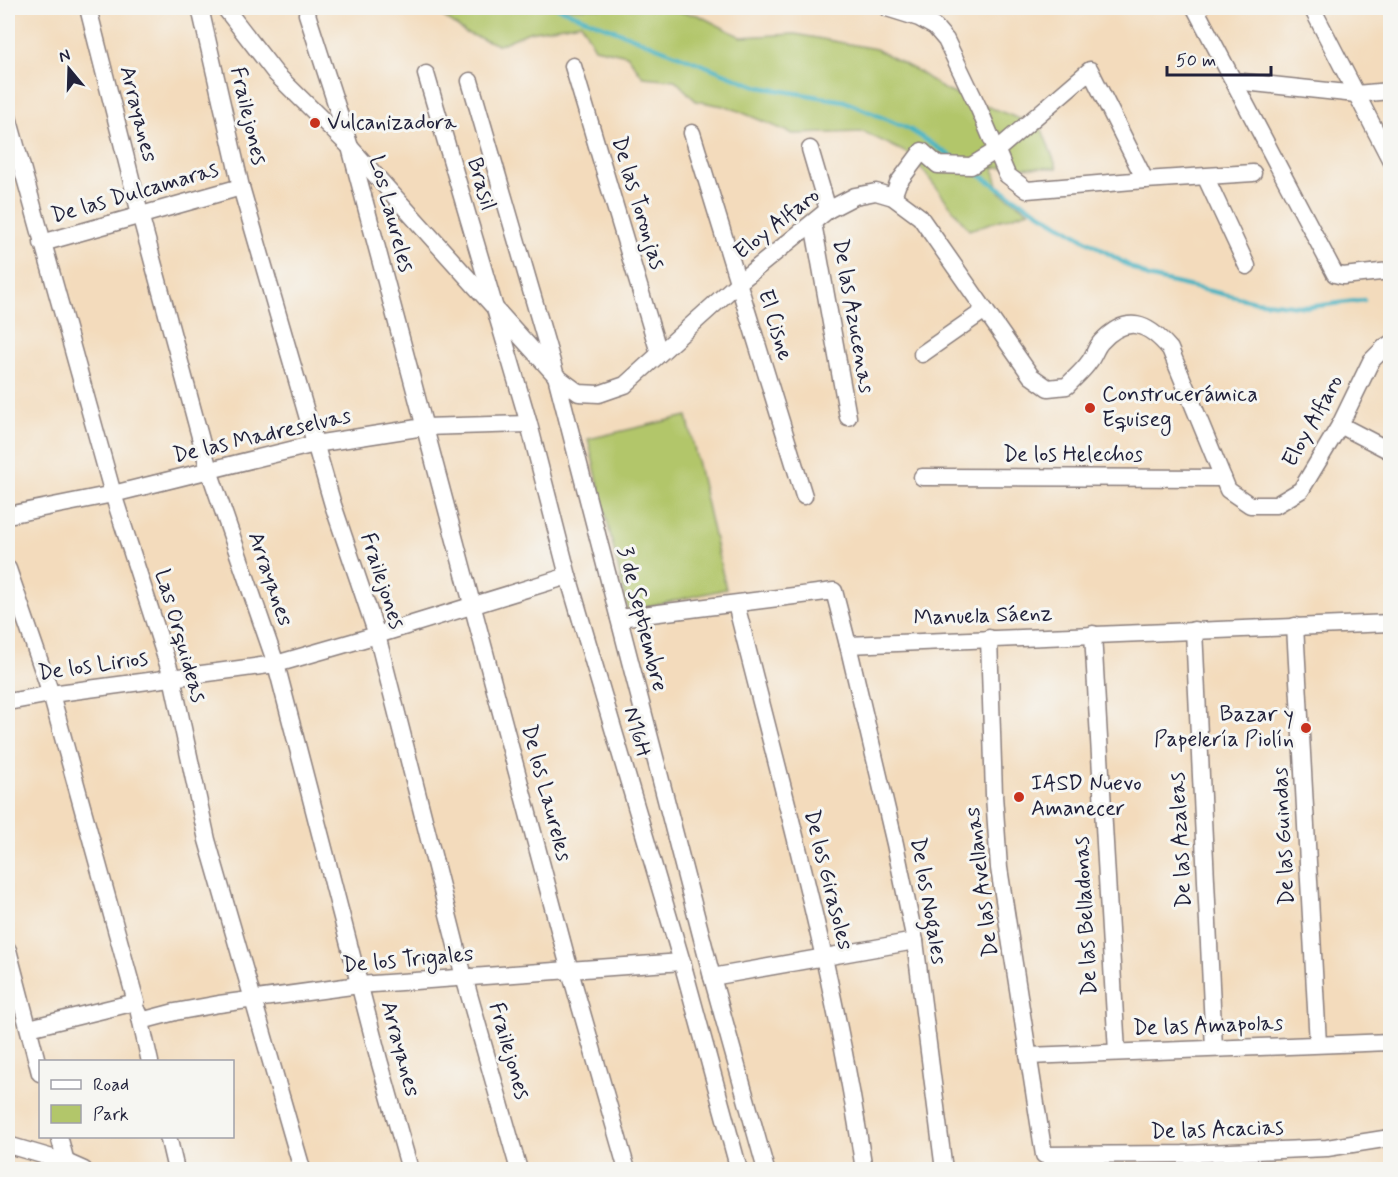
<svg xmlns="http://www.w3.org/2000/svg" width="1398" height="1177" font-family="Mynerve,sans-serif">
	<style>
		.green { fill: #b2c66a; stroke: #6a7452; stroke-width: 1.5 }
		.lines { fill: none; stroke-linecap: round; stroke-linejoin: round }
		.stream { stroke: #45b2c1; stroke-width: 4.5 }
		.minor-casing { stroke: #8a7e7c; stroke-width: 19 }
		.minor { stroke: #fff; stroke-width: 16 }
		.poi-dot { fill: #c8321e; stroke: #f6f6f2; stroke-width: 2 }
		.labels { text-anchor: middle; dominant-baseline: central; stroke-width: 6; stroke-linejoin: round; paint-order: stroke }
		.street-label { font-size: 22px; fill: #22223b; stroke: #f6f6f2 }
		.poi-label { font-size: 22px; fill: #22223b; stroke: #f6f6f2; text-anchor: start }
	</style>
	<rect width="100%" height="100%" fill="#f6f6f2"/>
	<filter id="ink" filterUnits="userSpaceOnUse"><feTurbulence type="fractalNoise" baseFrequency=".0167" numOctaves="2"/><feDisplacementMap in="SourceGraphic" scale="12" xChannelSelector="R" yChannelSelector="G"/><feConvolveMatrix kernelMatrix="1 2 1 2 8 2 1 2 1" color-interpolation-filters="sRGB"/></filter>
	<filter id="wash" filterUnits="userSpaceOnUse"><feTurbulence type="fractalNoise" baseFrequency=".008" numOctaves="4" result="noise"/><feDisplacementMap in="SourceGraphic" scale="24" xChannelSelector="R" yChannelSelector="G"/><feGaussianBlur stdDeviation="1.35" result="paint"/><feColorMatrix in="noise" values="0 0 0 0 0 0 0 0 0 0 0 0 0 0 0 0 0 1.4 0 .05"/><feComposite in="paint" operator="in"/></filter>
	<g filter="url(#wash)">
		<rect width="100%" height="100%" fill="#f3dbbc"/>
		<!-- green -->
		<g class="green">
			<polygon points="432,8 653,8 698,15 741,37 795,34 876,49 919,72 945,90 1041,127 1057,168 993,167 1000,192 1029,211 969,230 911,155 864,132 793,134 729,107 696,101 675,80 643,77 627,55 595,48 581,23 529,32 499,45 466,33"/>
			<polygon points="687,416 726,589 628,611 588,439"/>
		</g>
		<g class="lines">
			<!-- stream -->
			<g class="stream">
				<polyline points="558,8 759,87 844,101 909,129 957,160"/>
				<polyline points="972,170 1018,200 1148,277 1254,301 1308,307 1364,300"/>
			</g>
		</g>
	</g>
	<g filter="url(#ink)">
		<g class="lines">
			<defs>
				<g id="minor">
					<polyline points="88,8 140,214 209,470 276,664 379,1060 409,1166"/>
					<polyline points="200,8 241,187 333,505 377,635 464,977 519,1170"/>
					<path d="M 225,8 L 276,74 L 350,147 L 556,376 L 579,393 L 599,394 L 625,385 L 738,283 L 828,210 L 855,196 L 876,192 L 893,197 L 920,217 L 1031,376 L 1048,388 L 1067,386 C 1074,378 1083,371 1089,362 C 1094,356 1096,347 1101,342 C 1127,314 1148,323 1170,349 L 1228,490 L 1250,505 L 1276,505 L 1301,490 L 1340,425 L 1371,361 L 1385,347 L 1390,344"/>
					<polyline points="887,8 919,18 935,27 946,40 979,109 1007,175 1027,190 1145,180 1253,173"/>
					<polyline points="1195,8 1335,274 1343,276 1390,271"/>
					<polyline points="1312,8 1390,159"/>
					<polyline points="307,14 350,147 570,971 627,1170"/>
					<polyline points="573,66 659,353"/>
					<polyline points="426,74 529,424 568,576 682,962 739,1170"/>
					<polyline points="470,81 556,376 712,977 766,1170"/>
					<polyline points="1234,81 1356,94 1390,91"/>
					<polyline points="8,117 113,494 172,677 207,840 302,1169"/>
					<polyline points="692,133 804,496"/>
					<polyline points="810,149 828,210"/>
					<polyline points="1206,178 1247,266"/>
					<polyline points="893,197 898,183 922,151 938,165 971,166 997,150 1090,70 1145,180"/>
					<polyline points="813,223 848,417"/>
					<polyline points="42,243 241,187"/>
					<polyline points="922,354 985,310"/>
					<polyline points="1340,425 1390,451"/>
					<polyline points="922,477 1223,478"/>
					<polyline points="8,515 113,494 315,444 424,427 529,424"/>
					<polyline points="8,569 51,694 136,1002 29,1028"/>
					<path d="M 736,604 C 783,791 836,978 864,1170"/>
					<polyline points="619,618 834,591 848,645 1390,623"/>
					<polyline points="1295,626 1318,1044"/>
					<polyline points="1194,630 1214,1048"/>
					<polyline points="1093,634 1117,1052"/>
					<polyline points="989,638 994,795 999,868 1044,1155 1183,1154 1327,1148 1390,1138"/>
					<polyline points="848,645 895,844 915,941 944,1170"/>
					<polyline points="8,702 51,694 276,664 377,635 568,576"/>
					<polyline points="8,950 40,1073"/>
					<polyline points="712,977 915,941"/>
					<polyline points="139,1013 150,1062"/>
					<polyline points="141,1021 175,1012 219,1004 359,985 682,962"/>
					<polyline points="1028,1056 1390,1042"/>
					<polyline points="59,1136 66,1162"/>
					<polyline points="168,1136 176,1170"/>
					<polyline points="8,1145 66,1162 84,1170"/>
				</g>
			</defs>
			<!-- minor casing -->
			<use href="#minor" class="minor-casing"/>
			<!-- minor -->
			<use href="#minor" class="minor"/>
		</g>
	</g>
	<!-- markers -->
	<g class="poi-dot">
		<circle cx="315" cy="123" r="6"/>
		<circle cx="1090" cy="408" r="6"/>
		<circle cx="1306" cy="728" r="6"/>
		<circle cx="1019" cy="797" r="6"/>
	</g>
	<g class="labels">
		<!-- street labels -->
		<g class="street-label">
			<text transform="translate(138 114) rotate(76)">Arrayanes</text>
			<text transform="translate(248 116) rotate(77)">Frailejones</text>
			<text transform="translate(481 184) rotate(74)">Brasil</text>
			<text transform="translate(135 193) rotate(-16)">De las Dulcamaras</text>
			<text transform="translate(638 203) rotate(73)">De las Toronjas</text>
			<text transform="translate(391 214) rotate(75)">Los Laureles</text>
			<text transform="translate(777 224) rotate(-38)">Eloy Alfaro</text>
			<text transform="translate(853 316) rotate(80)">De las Azucenas</text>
			<text transform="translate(775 325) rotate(73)">El Cisne</text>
			<text transform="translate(1313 421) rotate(-61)">Eloy Alfaro</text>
			<text transform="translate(262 436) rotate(-13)">De las Madreselvas</text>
			<text x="1073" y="455">De los Helechos</text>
			<text transform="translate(270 579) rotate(71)">Arrayanes</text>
			<text transform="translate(382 581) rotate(72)">Frailejones</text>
			<text transform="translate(983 616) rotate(-2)">Manuela Sáenz</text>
			<text transform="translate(642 619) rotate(76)">3 de Septiembre</text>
			<text transform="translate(180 636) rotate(74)">Las Orquideas</text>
			<text transform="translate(93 666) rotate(-8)">De los Lirios</text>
			<text transform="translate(637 732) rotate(74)">N16H</text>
			<text transform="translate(546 793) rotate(75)">De los Laureles</text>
			<text transform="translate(1284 836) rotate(-93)">De las Guindas</text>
			<text transform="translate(1181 840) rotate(-93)">De las Azaleas</text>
			<text transform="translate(828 880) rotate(76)">De los Girasoles</text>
			<text transform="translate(982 882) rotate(-97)">De las Avellanas</text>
			<text transform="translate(928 901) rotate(80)">De los Nogales</text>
			<text transform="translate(1086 916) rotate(-93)">De las Belladonas</text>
			<text transform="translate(408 960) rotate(-5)">De los Trigales</text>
			<text transform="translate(1208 1026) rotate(-2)">De las Amapolas</text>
			<text transform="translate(400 1049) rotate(75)">Arrayanes</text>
			<text transform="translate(509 1051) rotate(74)">Frailejones</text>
			<text transform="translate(1217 1130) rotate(-2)">De las Acacias</text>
		</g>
		<!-- poi labels -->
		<g class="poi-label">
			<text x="327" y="123">Vulcanizadora</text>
			<text x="1102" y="395">Construcerámica<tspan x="1102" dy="25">Equiseg</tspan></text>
			<text x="1294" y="715" text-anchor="end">Bazar y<tspan x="1294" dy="25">Papelería Piolín</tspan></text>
			<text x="1031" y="784">IASD Nuevo<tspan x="1031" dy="25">Amanecer</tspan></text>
		</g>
	</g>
	<!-- margin -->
	<rect width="1398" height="1177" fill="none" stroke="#f6f6f2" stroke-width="30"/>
	<!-- legend -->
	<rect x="39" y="1060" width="195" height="78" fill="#f6f6f2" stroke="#a1a1a9" stroke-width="1.5"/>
	<rect x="51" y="1080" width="30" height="9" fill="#ffffff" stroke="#a1a1a9" stroke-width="1.5"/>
	<text x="93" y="1090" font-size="18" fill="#22223b">Road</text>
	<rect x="51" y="1105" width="30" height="18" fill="#b2c66a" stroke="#a1a1a9" stroke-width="1.5"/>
	<text x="93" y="1120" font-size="18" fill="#22223b">Park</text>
	<!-- north arrow -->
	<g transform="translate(69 69) rotate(341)" stroke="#f6f6f2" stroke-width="4.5" paint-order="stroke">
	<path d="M0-4.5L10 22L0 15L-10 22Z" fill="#22223b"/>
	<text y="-9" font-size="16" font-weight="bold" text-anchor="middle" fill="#22223b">N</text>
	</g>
	<!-- scale -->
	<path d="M1167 66v9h104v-9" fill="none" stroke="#22223b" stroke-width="3"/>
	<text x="1176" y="66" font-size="18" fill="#22223b" stroke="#f6f6f2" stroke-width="4.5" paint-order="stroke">50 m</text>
</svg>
